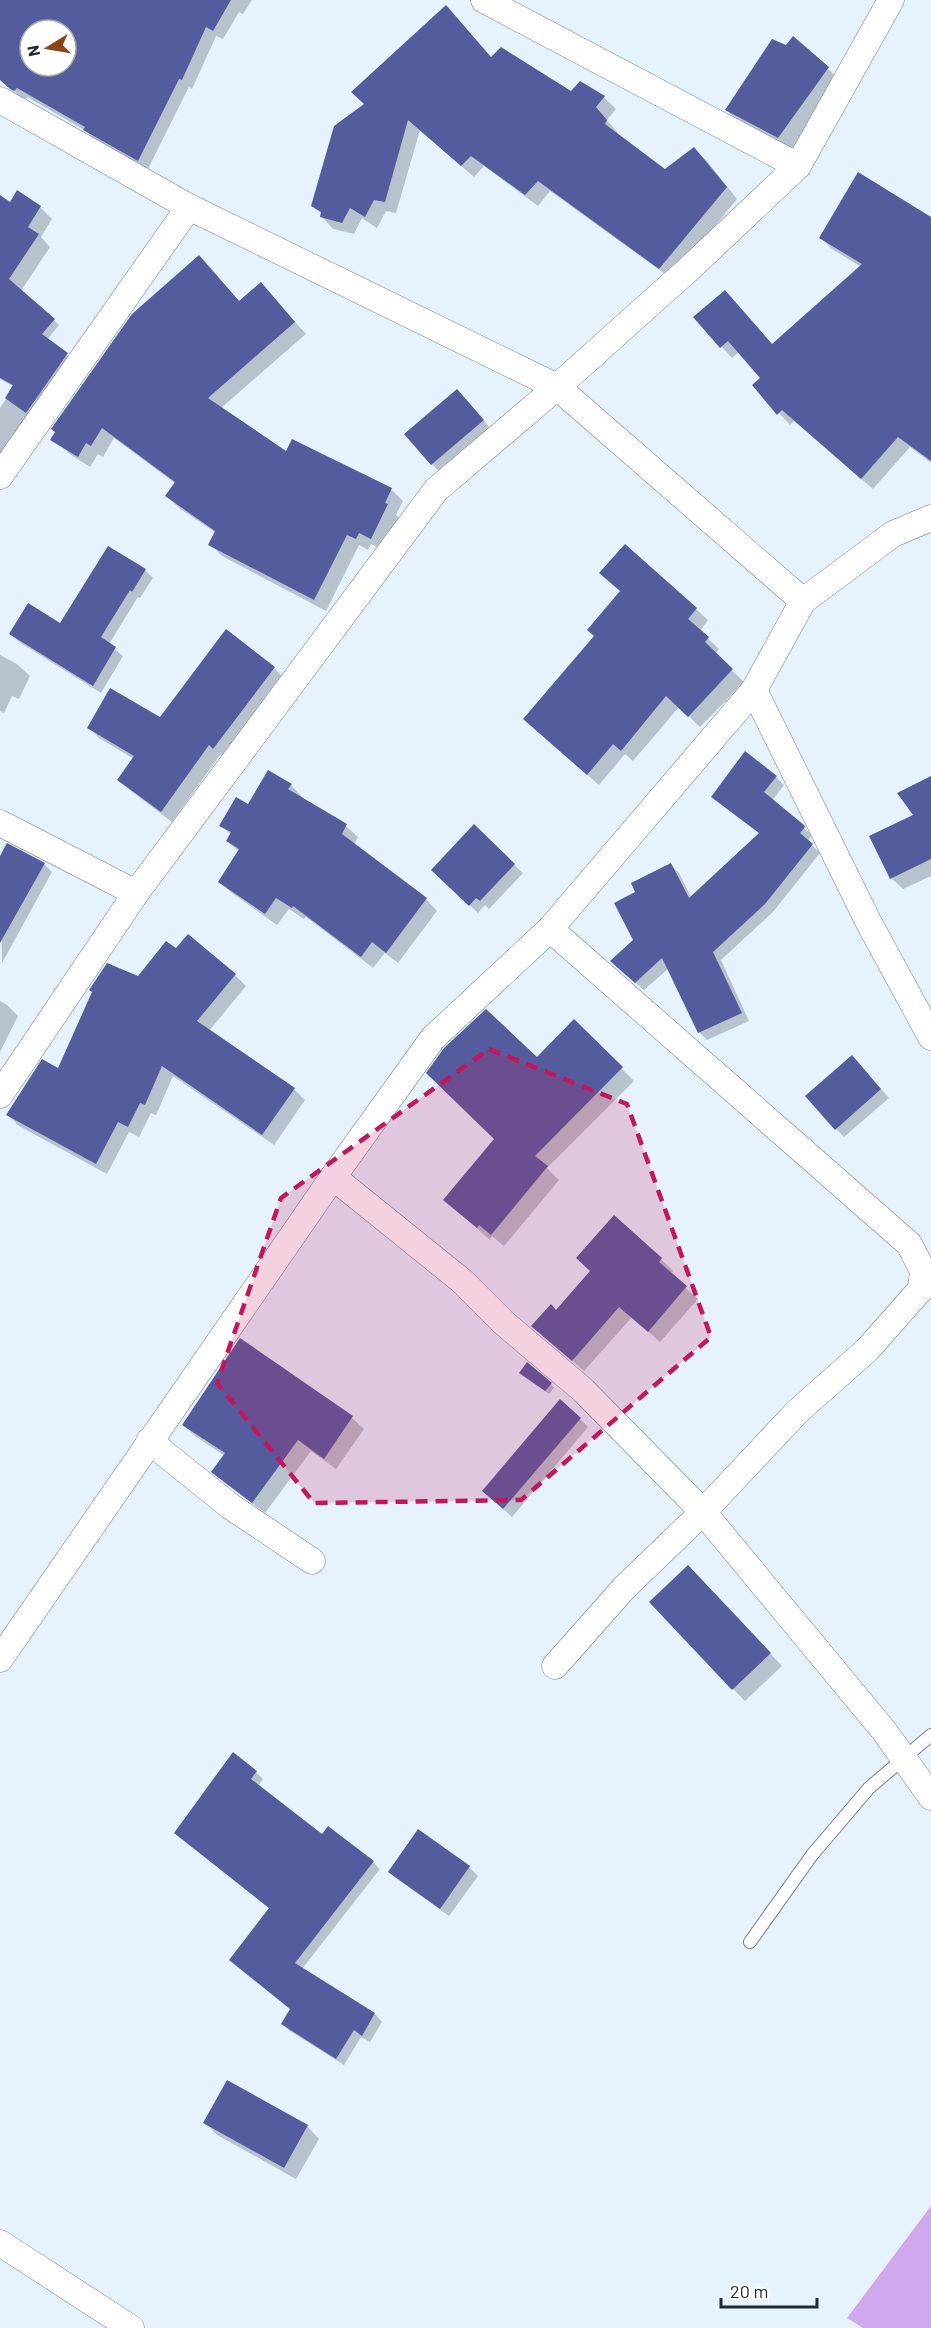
<svg xmlns="http://www.w3.org/2000/svg" width="931" height="2328" font-family="Barlow,sans-serif">
	<style>
		.forest { fill: #d0a8ed }
		.shadow { fill: #0003; fill-rule: evenodd }
		.building { fill: #555c9e; fill-rule: evenodd }
		.lines { fill: none; stroke-linecap: round; stroke-linejoin: round }
		.service-casing { stroke: #71808d; stroke-width: 14 }
		.minor-casing { stroke: #71808d; stroke-width: 27 }
		.service { stroke: #fff; stroke-width: 12 }
		.minor { stroke: #fff; stroke-width: 26 }
		.marked { fill: #c2185b; fill-opacity: 0.2; stroke: #c2185b; stroke-width: 4.5; stroke-dasharray: 12 8; stroke-linejoin: round }
	</style>
	<rect width="100%" height="100%" fill="#e6f3ff"/>
	<!-- forest -->
	<polygon class="forest" points="931,2206 931,2328 863,2328 847,2318"/>
	<!-- shadow -->
	<g class="shadow">
		<path d="M 0,0 L 252,0 L 243,14 L 239,12 L 223,39 L 216,36 L 192,89 L 189,87 L 148,169 L 95,140 L 86,131 L 27,97 L 25,100 L 22,98 L 0,79 ZM 30,30 L 66,30 L 66,66 L 30,66 Z"/>
		<polygon points="794,38 841,81 791,150 739,123 727,110"/>
		<polygon points="492,58 571,92 580,82 604,97 616,109 607,120 618,133 617,135 665,171 694,149 706,160 737,199 672,279 550,191 538,206 484,166 474,177 420,130 396,213 386,211 377,228 362,218 354,234 333,229 322,217 322,214 313,206 335,127"/>
		<polygon points="18,192 40,207 52,219 41,237 50,247 15,300 0,290 0,197 10,204"/>
		<polygon points="931,218 931,463 910,447 873,489 794,421 790,425 754,385 762,378 739,352 732,358 695,317 772,345 861,267 832,249 820,237"/>
		<polygon points="210,268 240,302 272,296 306,334 221,408 287,454 293,441 392,490 403,501 396,515 399,517 383,550 371,544 368,550 359,545 326,611 222,556 210,544 216,533 179,508 167,496 176,484 114,438 103,457 98,454 90,467 71,455 59,444"/>
		<polygon points="54,320 59,325 47,340 70,358 0,459 0,408 14,387 0,379 0,364"/>
		<polygon points="466,399 491,429 440,473 407,435"/>
		<polygon points="626,546 708,620 700,631 719,649 715,654 744,682 700,727 679,707 633,761 625,754 599,785 537,731 622,592"/>
		<polygon points="145,570 153,578 140,598 138,597 109,644 123,656 101,693 19,642 11,634 60,625"/>
		<polygon points="0,655 17,664 30,676 19,699 12,696 4,713 0,711"/>
		<polygon points="274,668 284,678 224,758 220,755 172,822 130,790 119,780 134,759 99,738 89,727 160,719"/>
		<polygon points="776,777 784,785 772,801 812,835 808,841 820,853 773,912 721,960 749,1021 707,1040 699,1032 669,968 644,990 620,970 635,940 637,893 670,865 679,873 691,897 760,834 713,797"/>
		<polygon points="931,778 931,876 903,889 891,878"/>
		<polygon points="291,785 302,797 301,799 346,826 358,837 354,845 426,899 437,911 398,963 385,953 373,968 306,917 304,919 289,909 277,925 232,893 220,882 239,852 228,841 231,835 221,825 248,806"/>
		<polygon points="474,827 523,873 489,909 485,905 478,913 433,870"/>
		<polygon points="0,859 44,864 52,872 2,963"/>
		<polygon points="176,950 235,975 246,986 209,1031 294,1089 305,1100 274,1145 173,1076 156,1115 151,1113 139,1137 129,1132 107,1174 19,1126 8,1115 59,1070 139,978"/>
		<polygon points="0,1001 7,1005 18,1016 0,1052"/>
		<polygon points="574,1021 634,1081 547,1168 559,1180 504,1246 492,1236 490,1240 445,1200 496,1139 537,1059"/>
		<polygon points="860,1065 889,1098 844,1137 836,1129"/>
		<polygon points="614,1217 661,1259 673,1271 670,1274 698,1299 660,1342 632,1317 584,1371 533,1326 556,1312 592,1272"/>
		<polygon points="240,1341 352,1418 364,1429 336,1469 311,1451 265,1513 225,1483 213,1471 225,1456 195,1436 184,1425"/>
		<polygon points="525,1377 551,1384 554,1388 549,1394"/>
		<polygon points="580,1419 588,1427 512,1517 492,1499"/>
		<polygon points="700,1580 782,1666 745,1701 733,1689"/>
		<polygon points="256,1772 263,1779 258,1786 322,1836 373,1862 380,1869 302,1969 375,2014 382,2022 370,2042 361,2037 344,2065 290,2031 283,2024 292,2010 270,1909 176,1833"/>
		<polygon points="418,1831 469,1867 478,1876 449,1916 399,1880 390,1872"/>
		<polygon points="205,2122 307,2126 319,2139 296,2179 217,2135"/>
	</g>
	<!-- building -->
	<g class="building">
		<path d="M 0,0 L 231,0 L 213,31 L 206,27 L 182,80 L 179,79 L 138,161 L 83,130 L 85,127 L 17,88 L 14,91 L 10,89 L 0,80 ZM 30,30 L 66,30 L 66,66 L 30,66 Z"/>
		<polygon points="446,5 491,57 501,47 571,91 580,81 605,96 596,107 607,120 605,124 665,169 694,147 727,187 659,269 538,181 525,195 471,156 461,166 408,120 385,202 374,200 365,217 350,208 342,223 320,217 321,212 311,206 334,126 364,104 351,92"/>
		<polygon points="793,36 829,67 778,138 725,110 772,39 786,45"/>
		<polygon points="858,172 931,217 931,461 898,437 861,479 782,410 777,415 752,385 760,378 728,341 720,348 693,317 725,290 772,344 862,264 819,238"/>
		<polygon points="17,190 41,206 28,227 39,234 9,279 55,319 42,334 68,353 26,413 5,398 13,385 0,378 0,195 10,202"/>
		<polygon points="199,255 239,301 261,282 295,322 208,398 286,451 292,439 392,488 385,503 388,504 371,539 359,533 356,539 347,535 314,600 208,545 215,531 165,496 175,482 102,428 91,446 86,443 78,457 50,440 55,432 51,429 132,314"/>
		<polygon points="457,389 484,420 431,465 404,434"/>
		<polygon points="625,544 697,608 688,619 709,637 705,642 733,669 688,717 666,696 621,751 613,744 587,775 523,719 594,636 587,630 620,591 599,573"/>
		<polygon points="108,546 146,569 132,592 130,590 101,637 116,647 93,686 9,634 28,603 60,623"/>
		<polygon points="226,629 275,667 213,749 209,745 161,812 117,780 134,756 87,728 110,688 160,717"/>
		<polygon points="745,751 777,776 764,792 804,825 805,827 800,833 813,844 765,904 713,952 742,1013 698,1033 662,958 635,983 610,961 633,940 614,903 635,892 631,883 671,863 689,898 759,833 711,797"/>
		<polygon points="268,770 292,784 288,789 347,824 342,834 427,898 386,953 372,942 361,957 293,906 292,908 276,898 265,914 218,882 239,849 226,841 231,832 219,826 236,797 248,804"/>
		<polygon points="931,776 931,859 890,879 869,836 913,815 897,793"/>
		<polygon points="474,824 515,864 480,901 476,898 469,906 431,870"/>
		<polygon points="7,843 45,863 0,943 0,856"/>
		<polygon points="188,934 236,974 197,1021 295,1088 262,1135 162,1066 145,1105 140,1103 128,1127 118,1122 96,1164 6,1115 42,1059 58,1068 92,992 89,990 107,963 138,976 166,941 176,948"/>
		<polygon points="486,1009 537,1057 574,1019 623,1067 535,1156 548,1166 491,1235 479,1225 477,1228 443,1200 494,1139 426,1073 444,1048"/>
		<polygon points="852,1055 881,1089 835,1130 805,1096"/>
		<polygon points="614,1215 662,1258 659,1262 687,1286 648,1332 619,1307 572,1361 531,1326 551,1304 556,1310 590,1271 576,1258"/>
		<polygon points="240,1338 353,1416 324,1459 298,1440 252,1503 211,1472 225,1453 182,1425"/>
		<polygon points="527,1362 552,1383 545,1391 519,1373"/>
		<polygon points="560,1399 581,1418 503,1509 482,1491"/>
		<polygon points="688,1565 771,1653 732,1690 649,1602"/>
		<polygon points="233,1752 257,1771 251,1779 322,1834 328,1826 374,1861 295,1963 375,2013 362,2036 354,2030 336,2059 281,2024 290,2009 229,1960 269,1908 174,1833"/>
		<polygon points="418,1829 470,1866 440,1909 388,1872"/>
		<polygon points="227,2080 308,2125 284,2168 203,2123"/>
	</g>
	<g class="lines">
		<defs>
			<polyline id="service" points="750,1942 812,1855 869,1788 931,1735"/>
			<g id="minor">
				<polyline points="484,0 798,166"/>
				<polyline points="0,100 189,207 557,387 803,601"/>
				<polyline points="0,476 189,207"/>
				<polyline points="754,690 869,923 931,1037"/>
				<polyline points="0,823 136,893"/>
				<polyline points="550,929 909,1244 923,1271 921,1289 867,1350 797,1412 703,1512 624,1588 555,1666"/>
				<polyline points="0,1095 136,893 436,490 557,387 690,268 798,166 891,0"/>
				<polyline points="333,1177 462,1281 504,1323 583,1390 703,1512 885,1732 931,1797"/>
				<polyline points="149,1441 230,1506 312,1561"/>
				<polyline points="0,1659 333,1177 433,1038 550,929 754,690 803,601 893,534 931,518"/>
				<polyline points="0,2243 131,2328"/>
			</g>
		</defs>
		<!-- service casing -->
		<use href="#service" class="service-casing"/>
		<!-- minor casing -->
		<use href="#minor" class="minor-casing"/>
		<!-- service -->
		<use href="#service" class="service"/>
		<!-- minor -->
		<use href="#minor" class="minor"/>
	</g>
	<!-- marked area -->
	<path class="marked" d="M 489,1049 L 627,1104 L 711,1337 L 521,1500 L 314,1503 L 217,1383 L 281,1198 Z"/>
	<!-- north arrow -->
	<g transform="translate(48 48) rotate(259)"><circle r="28" fill="#fefefe" stroke="#a6a9ab" stroke-width="1.5"/>
	<path d="M0-4.5L10 22L0 15L-10 22Z" fill="#884517"/>
	<text y="-9" font-size="16" font-weight="bold" text-anchor="middle" fill="#232a2f">N</text>
	</g>
	<!-- scale -->
	<path d="M721 2298v9h96v-9" fill="none" stroke="#232a2f" stroke-width="3"/>
	<text x="730" y="2298" font-size="18" fill="#232a2f" stroke="#fefefe" stroke-width="4.5" paint-order="stroke">20 m</text>
</svg>
